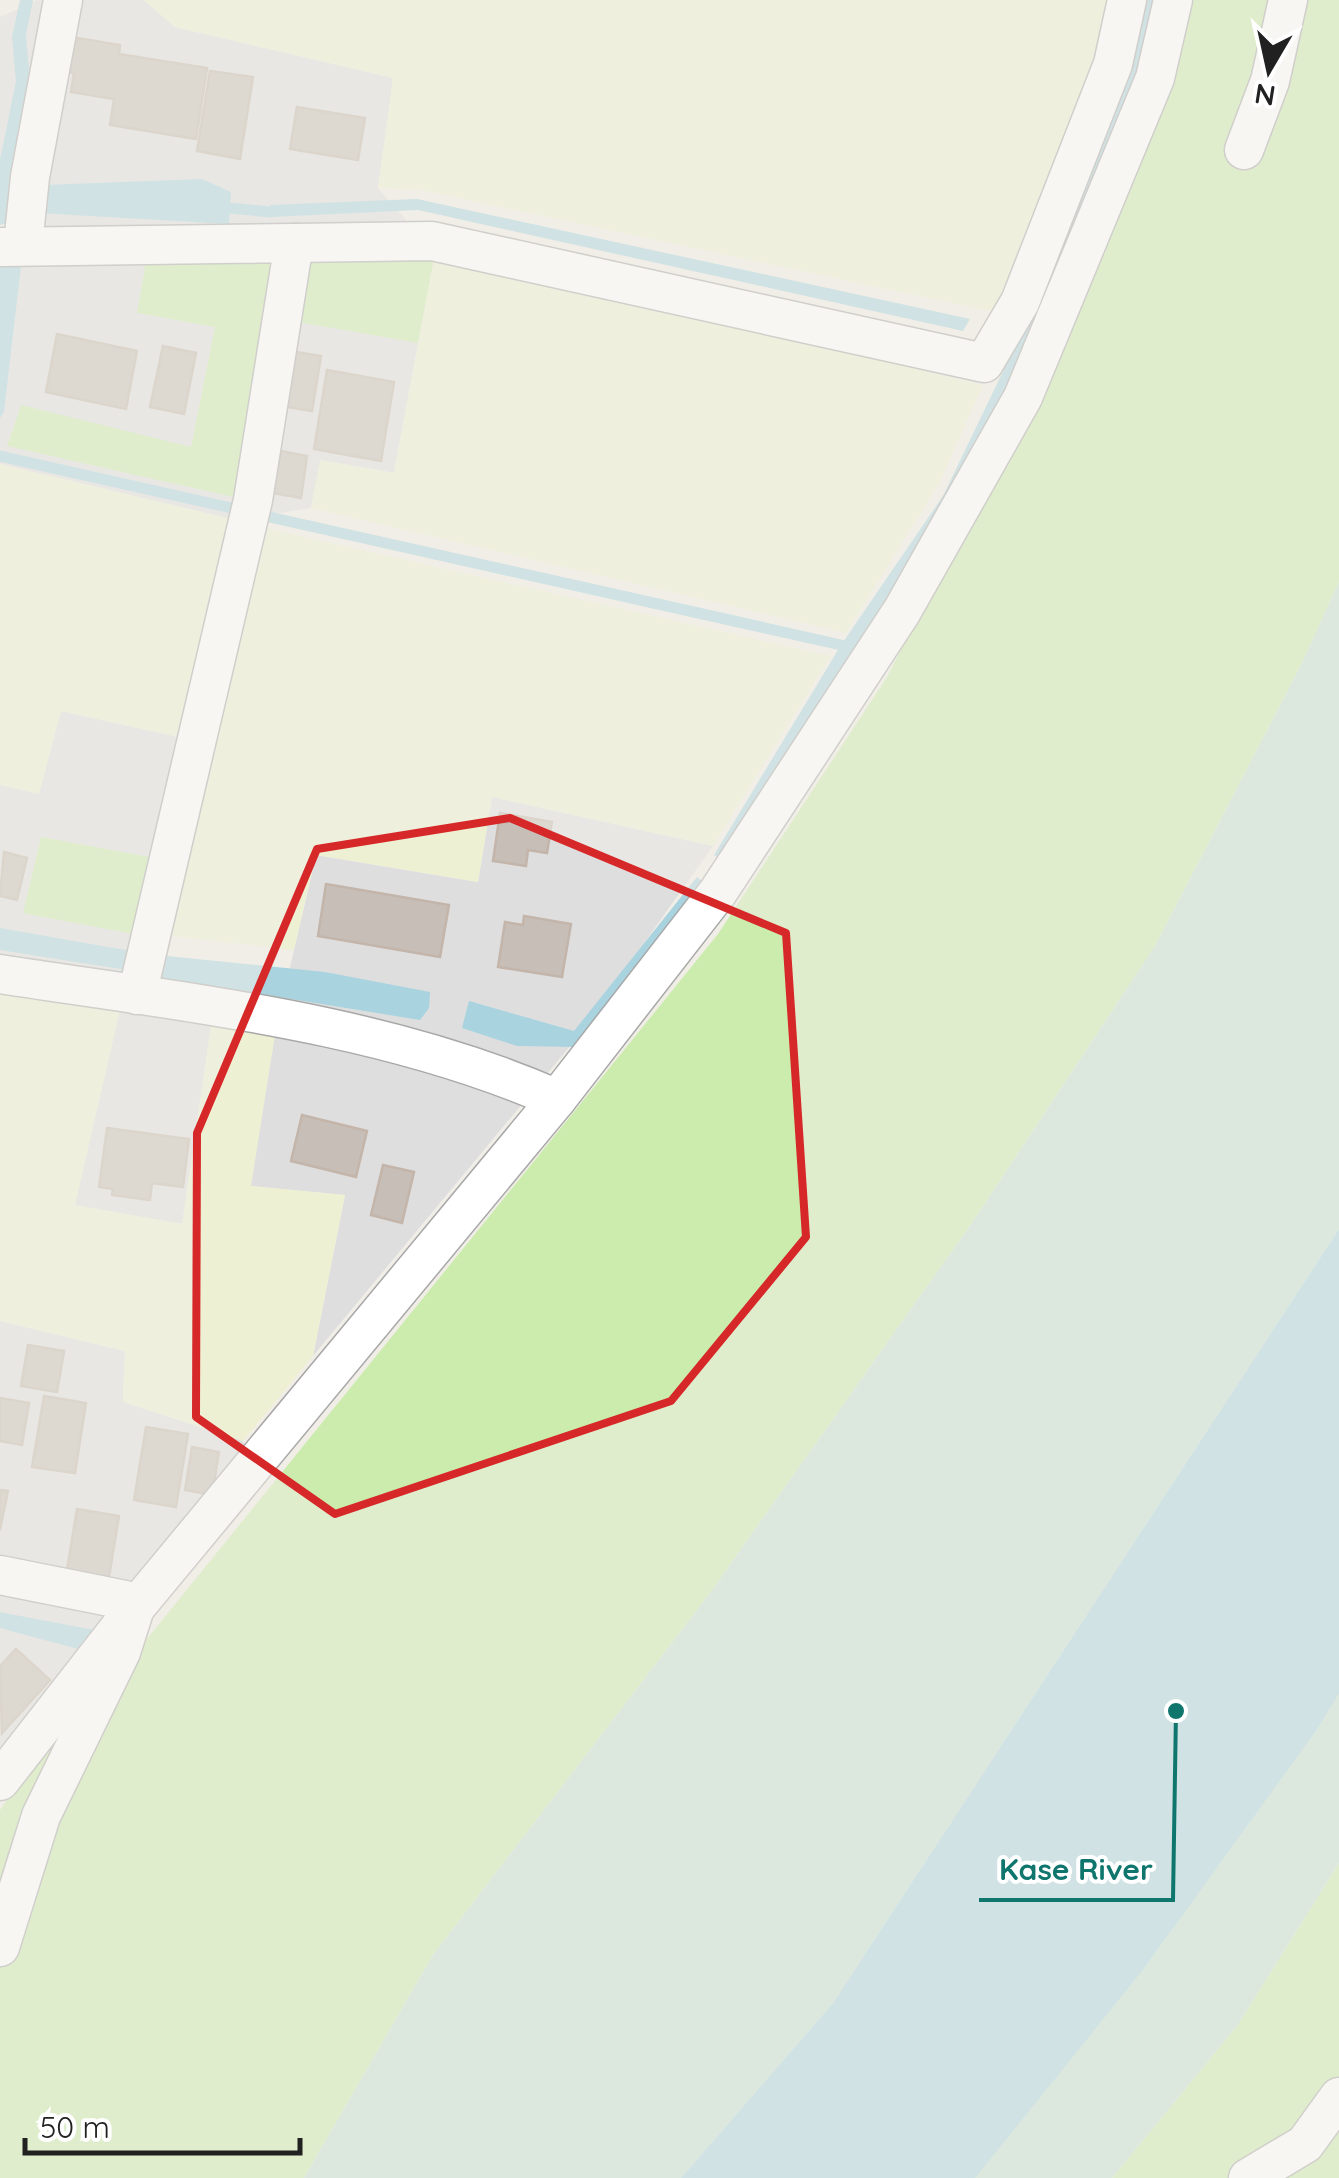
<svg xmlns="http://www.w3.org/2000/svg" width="1339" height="2178" font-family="Quicksand,sans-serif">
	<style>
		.residential { fill: #dfdede }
		.farmland { fill: #eef0d3 }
		.grass { fill: #ccecae }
		.wetland { fill: #c4e0d3 }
		.water { fill: #a8d3df }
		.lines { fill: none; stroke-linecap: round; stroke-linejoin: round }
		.stream { stroke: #a8d3df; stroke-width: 11 }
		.building { fill: #c6beb7; stroke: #c4b5aa; stroke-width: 2.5 }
		.minor-casing { stroke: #a8a8a8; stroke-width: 41 }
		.minor { stroke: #fff; stroke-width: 38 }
		.marked { fill: none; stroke: #d62828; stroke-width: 8; stroke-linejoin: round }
		.leader { fill: none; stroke: #0f766e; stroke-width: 4 }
		.callout-dot { fill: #0f766e; stroke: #fff; stroke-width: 4 }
		.callout-label { font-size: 30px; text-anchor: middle; font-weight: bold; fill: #0f766e; stroke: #fff; stroke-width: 8; stroke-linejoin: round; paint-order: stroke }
	</style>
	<rect width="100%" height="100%" fill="#f1eee8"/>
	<!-- residential -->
	<g class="residential">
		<polygon points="37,0 144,0 175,27 394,78 378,188 435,253 394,473 321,460 311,508 235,520 0,464 0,369 15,270 6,214 0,214 0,17"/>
		<polygon points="61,711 183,738 121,1006 212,1019 183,1224 74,1206 0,990 0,785 39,793"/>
		<polygon points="492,797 713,846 576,1039 313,1356 345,1195 250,1186 276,1028 316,855 478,882"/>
		<polygon points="0,1321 125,1351 123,1402 243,1441 251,1457 0,1774"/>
	</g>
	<!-- farmland -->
	<g class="farmland">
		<polygon points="144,0 1108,0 1096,57 994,312 421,190 378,188 393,78 175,27"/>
		<polygon points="435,253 983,385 939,484 846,633 311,508 320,460 394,473"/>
		<polygon points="0,464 235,520 183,738 61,711 39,794 0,785"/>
		<polygon points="260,527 831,656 713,846 492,797 478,882 316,855 294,950 163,935"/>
		<polygon points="0,990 121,1006 75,1205 182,1224 212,1019 276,1028 251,1186 345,1195 313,1356 243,1441 123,1402 125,1351 0,1321"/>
	</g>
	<!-- grass -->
	<g class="grass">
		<polygon points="1184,0 1339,0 1339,582 1301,665 1155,946 974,1220 710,1593 433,1955 304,2178 0,2178 0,1810 99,1665 142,1645 718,934 887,677 1030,395"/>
		<polygon points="435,253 418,343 298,322 308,262"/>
		<polygon points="146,261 277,261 238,498 7,446 21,405 191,447 215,327 137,313"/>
		<polygon points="41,837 155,858 138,935 23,913"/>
		<polygon points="1339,1863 1339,2178 1112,2178 1237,2026"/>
	</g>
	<!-- wetland -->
	<g class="wetland">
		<polygon points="1339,582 1339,1229 833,2003 681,2178 304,2178 433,1955 710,1593 974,1220 1155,946 1301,665"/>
		<polygon points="1339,1694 1339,1863 1237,2026 1112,2178 931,2178 1318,1728"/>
	</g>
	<!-- water -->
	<g class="water">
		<polygon points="20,0 33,0 26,35 29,70 10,183 10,223 0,225 0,160 16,81 12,37"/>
		<polygon points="1145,0 1159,0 1144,63 1044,314 954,500 723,860 714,855 841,645 943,496 1034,307"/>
		<polygon points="202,179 231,192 229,224 38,213 44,185"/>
		<polygon points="417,199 970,319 963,331 418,210 271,217 270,205"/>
		<polygon points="21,266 4,412 0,418 0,267"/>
		<polygon points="697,877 710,887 578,1047 517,1046 462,1028 469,1001 574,1031"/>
		<polygon points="0,928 131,951 127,970 0,950"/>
		<polygon points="167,956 325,972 430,992 429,1008 420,1020 161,978"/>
		<polygon points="1339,1229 1339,1694 1318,1728 1142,1971 975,2178 681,2178 833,2003"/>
		<polygon points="0,1612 4,1613 95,1630 78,1649 0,1628"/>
	</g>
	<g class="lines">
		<!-- stream -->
		<g class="stream">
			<polyline points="219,207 271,212"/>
			<polyline points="0,456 236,509"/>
			<polyline points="265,516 841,645"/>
		</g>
	</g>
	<!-- building -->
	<g class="building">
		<polygon points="71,37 120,45 119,54 207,68 196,139 110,125 114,99 71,92 74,73 65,72"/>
		<polygon points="210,71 253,77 240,159 197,151"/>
		<polygon points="297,107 365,118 358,160 290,149"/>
		<polygon points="57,334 137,351 126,409 46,392"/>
		<polygon points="163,346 196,353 184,414 150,407"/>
		<polygon points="296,352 321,356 312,411 287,407"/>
		<polygon points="327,370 394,382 381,461 314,449"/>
		<polygon points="281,451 307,456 301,498 273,493"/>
		<polygon points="500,813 552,822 547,853 528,850 526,866 493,861"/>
		<polygon points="4,852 27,858 17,900 0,896"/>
		<polygon points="326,884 449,905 440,957 318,936"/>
		<polygon points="524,916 571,924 562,977 498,967 505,922 523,925"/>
		<polygon points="302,1115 367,1131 356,1177 291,1161"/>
		<polygon points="107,1128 189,1139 183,1187 152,1183 150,1200 112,1195 113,1189 99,1187"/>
		<polygon points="383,1165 414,1172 402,1223 371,1215"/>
		<polygon points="28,1345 64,1351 57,1392 21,1386"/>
		<polygon points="44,1396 86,1403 75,1473 32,1467"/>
		<polygon points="0,1398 29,1403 22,1445 0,1441"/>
		<polygon points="146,1427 188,1434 176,1507 134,1500"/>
		<polygon points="192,1447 219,1452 212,1495 185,1490"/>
		<polygon points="0,1490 8,1491 0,1530"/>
		<polygon points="77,1509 119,1516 108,1583 66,1576"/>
		<polygon points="16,1649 50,1680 2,1733 0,1666"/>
	</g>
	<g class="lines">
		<defs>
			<g id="minor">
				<polyline points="1244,150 1270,81 1288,0"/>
				<polyline points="294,243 432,241 984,363 1020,302 1113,64 1127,0"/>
				<polyline points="23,245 30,177 63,0"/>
				<polyline points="0,247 294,243 253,500 137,995"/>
				<path d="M 0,974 C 187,1003 382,1022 557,1099"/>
				<polyline points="0,1575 125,1600 135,1608 121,1652 41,1816 0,1947"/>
				<polyline points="0,1781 135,1608 557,1099 718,892 902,611 1023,397 1155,78 1173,0"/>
				<polyline points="1248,2178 1305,2144 1339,2097"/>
			</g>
		</defs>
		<!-- minor casing -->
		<use href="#minor" class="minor-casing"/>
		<!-- minor -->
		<use href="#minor" class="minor"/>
	</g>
	<!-- marked area -->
	<path d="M0 0H1339V2178H0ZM 510,818 L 786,933 L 806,1237 L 671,1401 L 335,1514 L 196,1417 L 197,1133 L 317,849 Z" fill="#f1eee8" fill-opacity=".55" fill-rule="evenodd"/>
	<path class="marked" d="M 510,818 L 786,933 L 806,1237 L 671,1401 L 335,1514 L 196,1417 L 197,1133 L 317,849 Z"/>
	<!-- callouts -->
	<path class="leader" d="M1176 1711L1173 1900H979"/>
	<circle class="callout-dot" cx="1176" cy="1711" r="10"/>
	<g class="callout-label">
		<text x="1076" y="1880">Kase River</text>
	</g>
	<!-- north arrow -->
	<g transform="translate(1269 70) rotate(189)" stroke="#ffffff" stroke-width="8" paint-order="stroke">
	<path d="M0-8L18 38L0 25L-18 38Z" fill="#212121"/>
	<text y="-15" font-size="28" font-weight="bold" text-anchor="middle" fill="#212121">N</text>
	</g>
	<!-- scale -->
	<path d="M25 2138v15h275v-15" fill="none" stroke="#212121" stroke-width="5"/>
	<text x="40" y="2138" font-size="30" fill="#212121" stroke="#ffffff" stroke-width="8" paint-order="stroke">50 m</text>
</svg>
